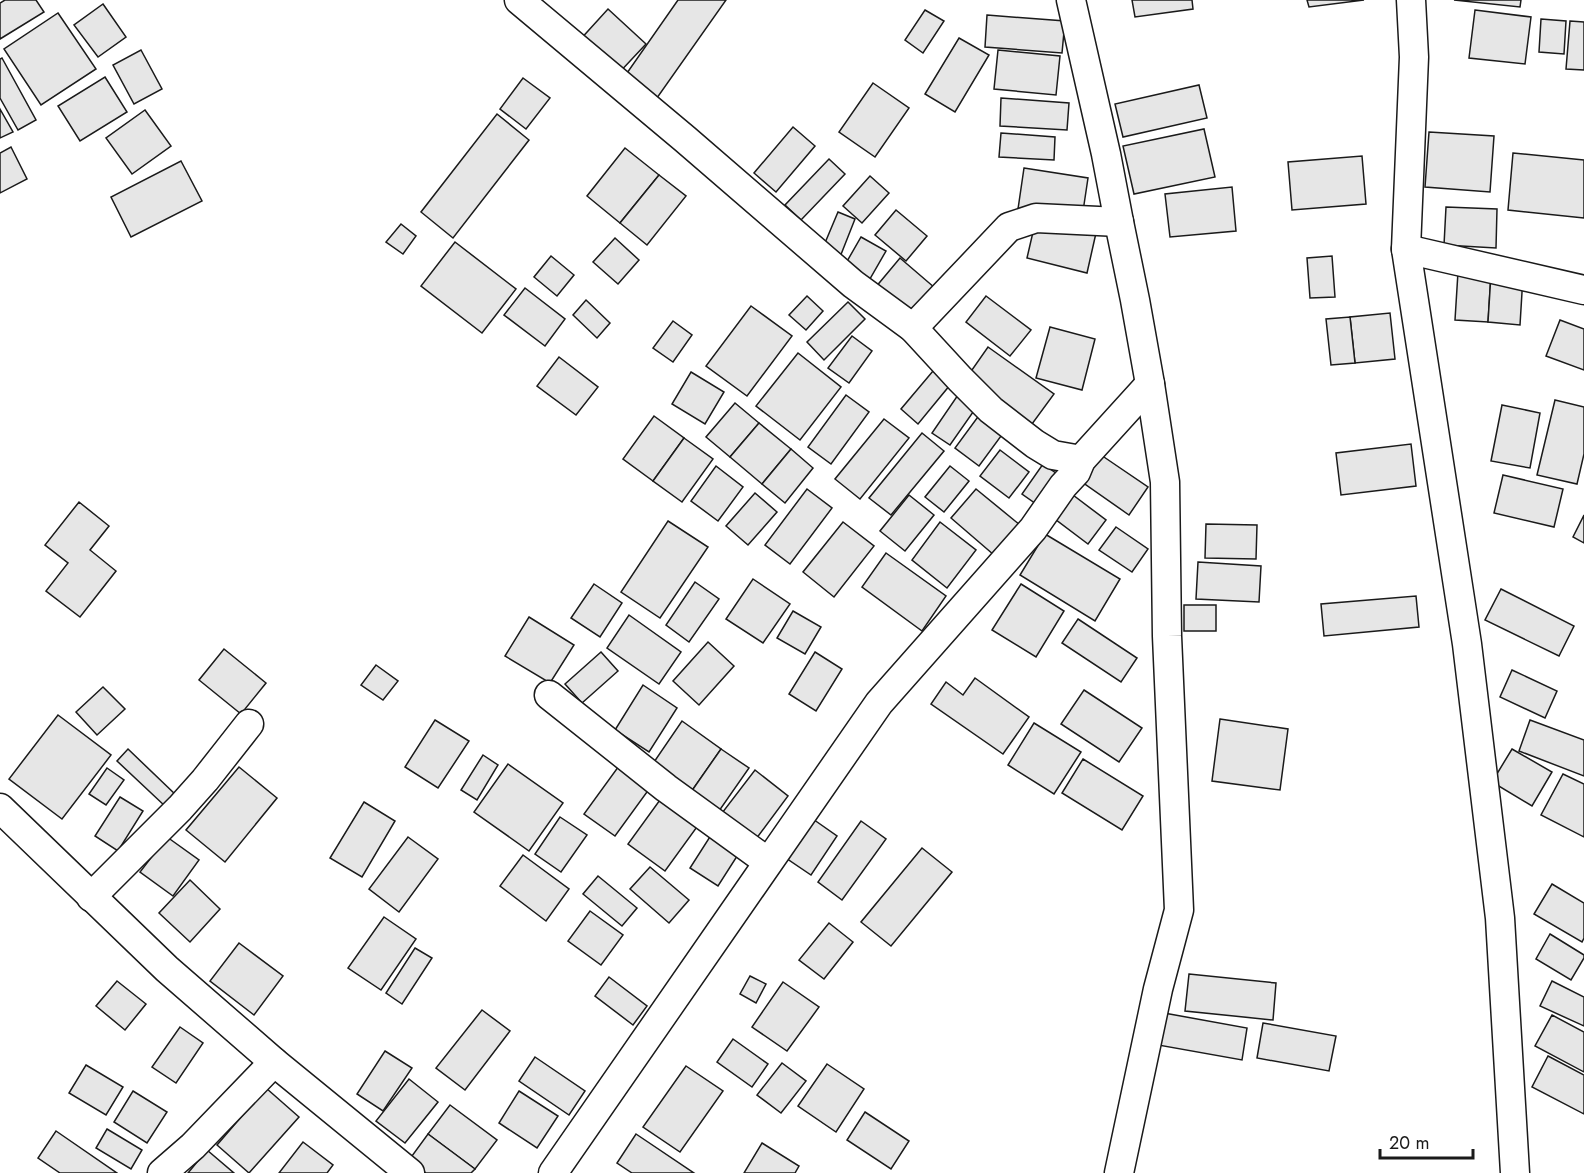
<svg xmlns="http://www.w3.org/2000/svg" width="1584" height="1173" font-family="Jost,sans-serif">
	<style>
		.building { fill: #e6e6e6; stroke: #1a1a1a; stroke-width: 1.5 }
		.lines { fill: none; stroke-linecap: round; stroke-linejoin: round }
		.minor-casing { stroke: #1a1a1a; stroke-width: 31 }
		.minor { stroke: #fff; stroke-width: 28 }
	</style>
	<rect width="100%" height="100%" fill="#fff"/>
	<!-- building -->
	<g class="building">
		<polygon points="5,0 36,0 44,12 0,39 0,3"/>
		<polygon points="678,0 726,0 652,105 620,83"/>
		<polygon points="1132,0 1192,0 1193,9 1135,17"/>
		<polygon points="1307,0 1364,0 1309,7"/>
		<polygon points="1454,0 1521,0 1520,7"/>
		<polygon points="103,4 126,37 98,57 74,25"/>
		<polygon points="608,9 646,44 616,76 578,42"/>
		<polygon points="925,10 944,21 923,53 905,40"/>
		<polygon points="1475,10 1531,17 1525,64 1469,58"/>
		<polygon points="58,13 96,69 41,105 4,49"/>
		<polygon points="987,15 1065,21 1062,53 985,47"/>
		<polygon points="1541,19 1566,21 1564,54 1539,52"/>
		<polygon points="1570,21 1584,22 1584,70 1566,69"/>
		<polygon points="959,38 989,55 955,112 925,94"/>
		<polygon points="141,50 162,89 134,104 113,65"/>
		<polygon points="998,50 1060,56 1056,95 994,89"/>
		<polygon points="2,58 36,120 18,130 0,98 0,59"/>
		<polygon points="105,77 127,112 80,141 58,106"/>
		<polygon points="523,78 550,98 526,129 500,109"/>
		<polygon points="873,83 909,108 875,157 839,132"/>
		<polygon points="1199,85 1207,118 1123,137 1115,104"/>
		<polygon points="1001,98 1069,103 1067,130 1000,126"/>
		<polygon points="0,109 13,132 0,138"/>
		<polygon points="145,110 171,146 132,174 106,138"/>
		<polygon points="497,114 529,140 453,238 421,212"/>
		<polygon points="793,127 815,146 776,192 754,173"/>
		<polygon points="1204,129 1215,177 1134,194 1123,146"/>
		<polygon points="1429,132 1494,136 1490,192 1425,187"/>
		<polygon points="1001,133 1055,137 1054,160 999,157"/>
		<polygon points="11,147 27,179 0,193 0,153"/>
		<polygon points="625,148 659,175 620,223 587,196"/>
		<polygon points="1513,153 1584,160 1584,218 1508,210"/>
		<polygon points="1362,156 1366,204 1292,210 1288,162"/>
		<polygon points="829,159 845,174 801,220 785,205"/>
		<polygon points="181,161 202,201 131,237 111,197"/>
		<polygon points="1024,168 1088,178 1082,218 1018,209"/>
		<polygon points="659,175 686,196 647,245 620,223"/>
		<polygon points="870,176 889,193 862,223 843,206"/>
		<polygon points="1232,187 1236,231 1170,237 1165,194"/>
		<polygon points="1446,207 1497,209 1496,248 1444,245"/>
		<polygon points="896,210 927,236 906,261 875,235"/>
		<polygon points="838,212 855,219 840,257 822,250"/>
		<polygon points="1036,219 1096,233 1087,273 1027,258"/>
		<polygon points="401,224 416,236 403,254 386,242"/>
		<polygon points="861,237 886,251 867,284 842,270"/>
		<polygon points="615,238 639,260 618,284 593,262"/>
		<polygon points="455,242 516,289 482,333 421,286"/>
		<polygon points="551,256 574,275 557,296 534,277"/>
		<polygon points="1332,256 1335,297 1310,298 1307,258"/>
		<polygon points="900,258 935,288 910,318 875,288"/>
		<polygon points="1458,272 1491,274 1488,322 1455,320"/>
		<polygon points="1491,274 1523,276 1520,325 1488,322"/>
		<polygon points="525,288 565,319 545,346 504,315"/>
		<polygon points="807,296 823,311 806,330 789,315"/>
		<polygon points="986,296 1031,330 1010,356 966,322"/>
		<polygon points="586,300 610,323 597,338 573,315"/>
		<polygon points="848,302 865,319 824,360 807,342"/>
		<polygon points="751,306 792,336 747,396 706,366"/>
		<polygon points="1390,313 1395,359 1355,363 1350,317"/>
		<polygon points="1350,317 1355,363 1331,365 1326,319"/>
		<polygon points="1560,320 1584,329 1584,370 1546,356"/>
		<polygon points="673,321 692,335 673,362 653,348"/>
		<polygon points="1050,327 1095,339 1082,390 1036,378"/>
		<polygon points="852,336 872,351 849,383 828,368"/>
		<polygon points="988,347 1054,394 1032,424 967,377"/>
		<polygon points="798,353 841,387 800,440 756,406"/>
		<polygon points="559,357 598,387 576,415 537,386"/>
		<polygon points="933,371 950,385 918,424 901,409"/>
		<polygon points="691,372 724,392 705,424 672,404"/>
		<polygon points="960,392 978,405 950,445 932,433"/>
		<polygon points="846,395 869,412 831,464 808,447"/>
		<polygon points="1555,400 1584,407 1584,454 1577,484 1537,475"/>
		<polygon points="735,403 759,423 730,457 706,437"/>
		<polygon points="1502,405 1540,413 1530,468 1491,461"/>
		<polygon points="980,414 1004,432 979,466 955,448"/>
		<polygon points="654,416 684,438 653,481 623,459"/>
		<polygon points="884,419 909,438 860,499 835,479"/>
		<polygon points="759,423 791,449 762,484 730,457"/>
		<polygon points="922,433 944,451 891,515 869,498"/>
		<polygon points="684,438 713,459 682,502 653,481"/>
		<polygon points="1411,444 1416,486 1341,495 1336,453"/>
		<polygon points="791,449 813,468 785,503 762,484"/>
		<polygon points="1000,450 1029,472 1009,498 980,476"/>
		<polygon points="1101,455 1148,487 1129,515 1082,482"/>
		<polygon points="1043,464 1060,476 1039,506 1022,494"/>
		<polygon points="716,466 743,487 718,521 691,501"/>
		<polygon points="950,466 969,481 944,512 925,497"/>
		<polygon points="1503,475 1563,489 1554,527 1494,513"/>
		<polygon points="807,489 832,508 790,564 765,545"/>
		<polygon points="976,489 1020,525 994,555 951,518"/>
		<polygon points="1069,492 1106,520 1088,544 1051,516"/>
		<polygon points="755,493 777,512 748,545 726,526"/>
		<polygon points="909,495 934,515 905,551 880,531"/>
		<polygon points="79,502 109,526 90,550 116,571 80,617 46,591 68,563 45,545"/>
		<polygon points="1584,515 1584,543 1573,537"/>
		<polygon points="668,521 708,547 660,618 621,592"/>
		<polygon points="843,522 874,546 834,597 803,572"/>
		<polygon points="940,522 976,550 947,588 912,560"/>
		<polygon points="1206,524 1257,525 1256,559 1205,558"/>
		<polygon points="1116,527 1148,549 1132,572 1099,550"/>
		<polygon points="1045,534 1120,579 1095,621 1020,575"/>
		<polygon points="886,553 946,596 922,631 862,587"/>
		<polygon points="1198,562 1261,566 1259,602 1196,599"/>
		<polygon points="753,579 790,604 763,643 726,619"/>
		<polygon points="695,582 719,599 689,642 666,625"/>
		<polygon points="594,584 622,603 600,637 571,618"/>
		<polygon points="1021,584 1064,611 1036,657 992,630"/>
		<polygon points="1501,589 1574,626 1559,656 1485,620"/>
		<polygon points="1416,596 1419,627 1324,636 1321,604"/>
		<rect x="1184" y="605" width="32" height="26"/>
		<polygon points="793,611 821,627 805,654 777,638"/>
		<polygon points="629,615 681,652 659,684 607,648"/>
		<polygon points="529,617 574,645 550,683 505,656"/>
		<polygon points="1078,619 1137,658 1121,682 1062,643"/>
		<polygon points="708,642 734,666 699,705 673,681"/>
		<polygon points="224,649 266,683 241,714 199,680"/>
		<polygon points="601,652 618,671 582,703 565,684"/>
		<polygon points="815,652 842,669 816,711 789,694"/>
		<polygon points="376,665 398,681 383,700 361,685"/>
		<polygon points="1512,670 1557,691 1545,718 1500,697"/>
		<polygon points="975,678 1029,717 1003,754 931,704 946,682 963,695"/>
		<polygon points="643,685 677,708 649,752 615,730"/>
		<polygon points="103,687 125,709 97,735 76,712"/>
		<polygon points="1084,690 1142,728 1119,762 1061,724"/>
		<polygon points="58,715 111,755 62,819 9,779"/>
		<polygon points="1220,719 1288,729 1280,790 1212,781"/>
		<polygon points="435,720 469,741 438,788 405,767"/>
		<polygon points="1530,720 1584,740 1584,776 1519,751"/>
		<polygon points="682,721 721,749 691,792 652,765"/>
		<polygon points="1034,723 1081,752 1054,794 1008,765"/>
		<polygon points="128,749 177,796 166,807 117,761"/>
		<polygon points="721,749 749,768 719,811 691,792"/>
		<polygon points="1512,749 1552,772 1532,806 1492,782"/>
		<polygon points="483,755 498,765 477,800 461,790"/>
		<polygon points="624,759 655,781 615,836 584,814"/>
		<polygon points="1083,759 1143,796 1122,830 1062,793"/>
		<polygon points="508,764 563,803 529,851 474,812"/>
		<polygon points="239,767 277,798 225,862 186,830"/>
		<polygon points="107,768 124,780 106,805 89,794"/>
		<polygon points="755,770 788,796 756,839 722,813"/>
		<polygon points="1563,774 1584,784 1584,837 1541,815"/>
		<polygon points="665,793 702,820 665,871 628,844"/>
		<polygon points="120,797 143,811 118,851 95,836"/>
		<polygon points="364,802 395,821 362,877 330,858"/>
		<polygon points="560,817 587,835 561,872 535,854"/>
		<polygon points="810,817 837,836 811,875 783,856"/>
		<polygon points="861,821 886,839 842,900 818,882"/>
		<polygon points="713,832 741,850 718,886 690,868"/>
		<polygon points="167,837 199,860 173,896 140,872"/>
		<polygon points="408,837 438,859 399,912 369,889"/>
		<polygon points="922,848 952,872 891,946 861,922"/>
		<polygon points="523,855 569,889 546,921 500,886"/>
		<polygon points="650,867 689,900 669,923 630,889"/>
		<polygon points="598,876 637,908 622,926 583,894"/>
		<polygon points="190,880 220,909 190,942 159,913"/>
		<polygon points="1552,884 1584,903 1584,938 1582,942 1534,914"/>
		<polygon points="590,911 623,935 601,965 568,941"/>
		<polygon points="384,917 416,939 381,990 348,968"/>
		<polygon points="829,923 853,942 824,979 799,960"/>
		<polygon points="1550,934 1584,955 1584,958 1571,980 1536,959"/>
		<polygon points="239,943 283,976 254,1015 210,981"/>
		<polygon points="415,948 432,958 402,1004 386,993"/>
		<polygon points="1189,974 1276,983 1273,1020 1185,1011"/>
		<polygon points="750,976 766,984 756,1003 740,994"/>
		<polygon points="609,977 647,1006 633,1025 595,996"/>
		<polygon points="117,981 146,1004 125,1030 96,1006"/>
		<polygon points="1552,981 1584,997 1584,1026 1540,1006"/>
		<polygon points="783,982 819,1007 787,1051 752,1027"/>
		<polygon points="482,1010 510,1031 465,1090 436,1068"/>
		<polygon points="1164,1013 1247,1028 1242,1060 1158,1045"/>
		<polygon points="1552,1015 1584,1032 1584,1072 1535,1046"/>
		<polygon points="1263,1023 1336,1036 1329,1071 1257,1058"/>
		<polygon points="180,1027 203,1043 176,1083 152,1067"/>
		<polygon points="733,1039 768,1064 752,1087 717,1062"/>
		<polygon points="385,1051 412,1068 383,1111 357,1094"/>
		<polygon points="1548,1056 1584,1075 1584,1114 1532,1087"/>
		<polygon points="535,1057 585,1091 569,1115 519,1081"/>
		<polygon points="782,1063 806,1081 781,1113 757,1095"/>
		<polygon points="827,1064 864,1089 836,1132 798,1106"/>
		<polygon points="86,1065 123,1087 106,1115 69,1093"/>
		<polygon points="686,1066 723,1091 680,1152 643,1127"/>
		<polygon points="409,1079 438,1102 405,1143 376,1121"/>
		<polygon points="266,1088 299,1117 249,1173 217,1145"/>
		<polygon points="133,1091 167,1112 147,1143 114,1122"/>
		<polygon points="519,1091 558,1116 537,1148 499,1123"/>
		<polygon points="450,1105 497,1140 475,1169 428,1134"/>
		<polygon points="865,1112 909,1141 891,1169 847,1140"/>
		<polygon points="107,1129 142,1150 131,1169 96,1148"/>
		<polygon points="56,1131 117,1173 60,1173 38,1158"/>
		<polygon points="428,1134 475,1169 471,1173 426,1173 409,1160"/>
		<polygon points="636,1134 694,1173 632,1173 617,1163"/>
		<polygon points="303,1142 333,1165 327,1173 279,1173"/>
		<polygon points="762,1143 799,1166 795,1173 744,1173"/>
		<polygon points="207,1150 234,1173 188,1173"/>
	</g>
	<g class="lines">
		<defs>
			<g id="minor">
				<polyline points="519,0 685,139 853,284 913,328 960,379 991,410 1035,444 1053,455 1081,460"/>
				<polyline points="1071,0 1106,154 1119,222 1135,300 1150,384 1165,482 1167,636 1179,910 1158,989 1119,1173"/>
				<polyline points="1411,0 1414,57 1406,249 1467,644 1500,918 1515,1173"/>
				<polyline points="1406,249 1584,290"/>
				<polyline points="913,328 1009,227 1036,218 1119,222"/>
				<polyline points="549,695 666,788 768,862"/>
				<polyline points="0,808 167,969 274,1062 410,1173"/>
				<polyline points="91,897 180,808 205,780 249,724"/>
				<polyline points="162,1173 193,1146 274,1062"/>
				<polyline points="553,1173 879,703 1033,529 1063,486 1076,472 1081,460 1150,384"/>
			</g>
		</defs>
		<!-- minor casing -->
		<use href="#minor" class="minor-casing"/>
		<!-- minor -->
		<use href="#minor" class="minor"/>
	</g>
	<!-- scale -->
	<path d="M1380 1149v9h93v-9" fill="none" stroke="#1a1a1a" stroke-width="3"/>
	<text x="1389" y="1149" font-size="18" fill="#1a1a1a" stroke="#ffffff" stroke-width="4.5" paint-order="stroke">20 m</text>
</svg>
